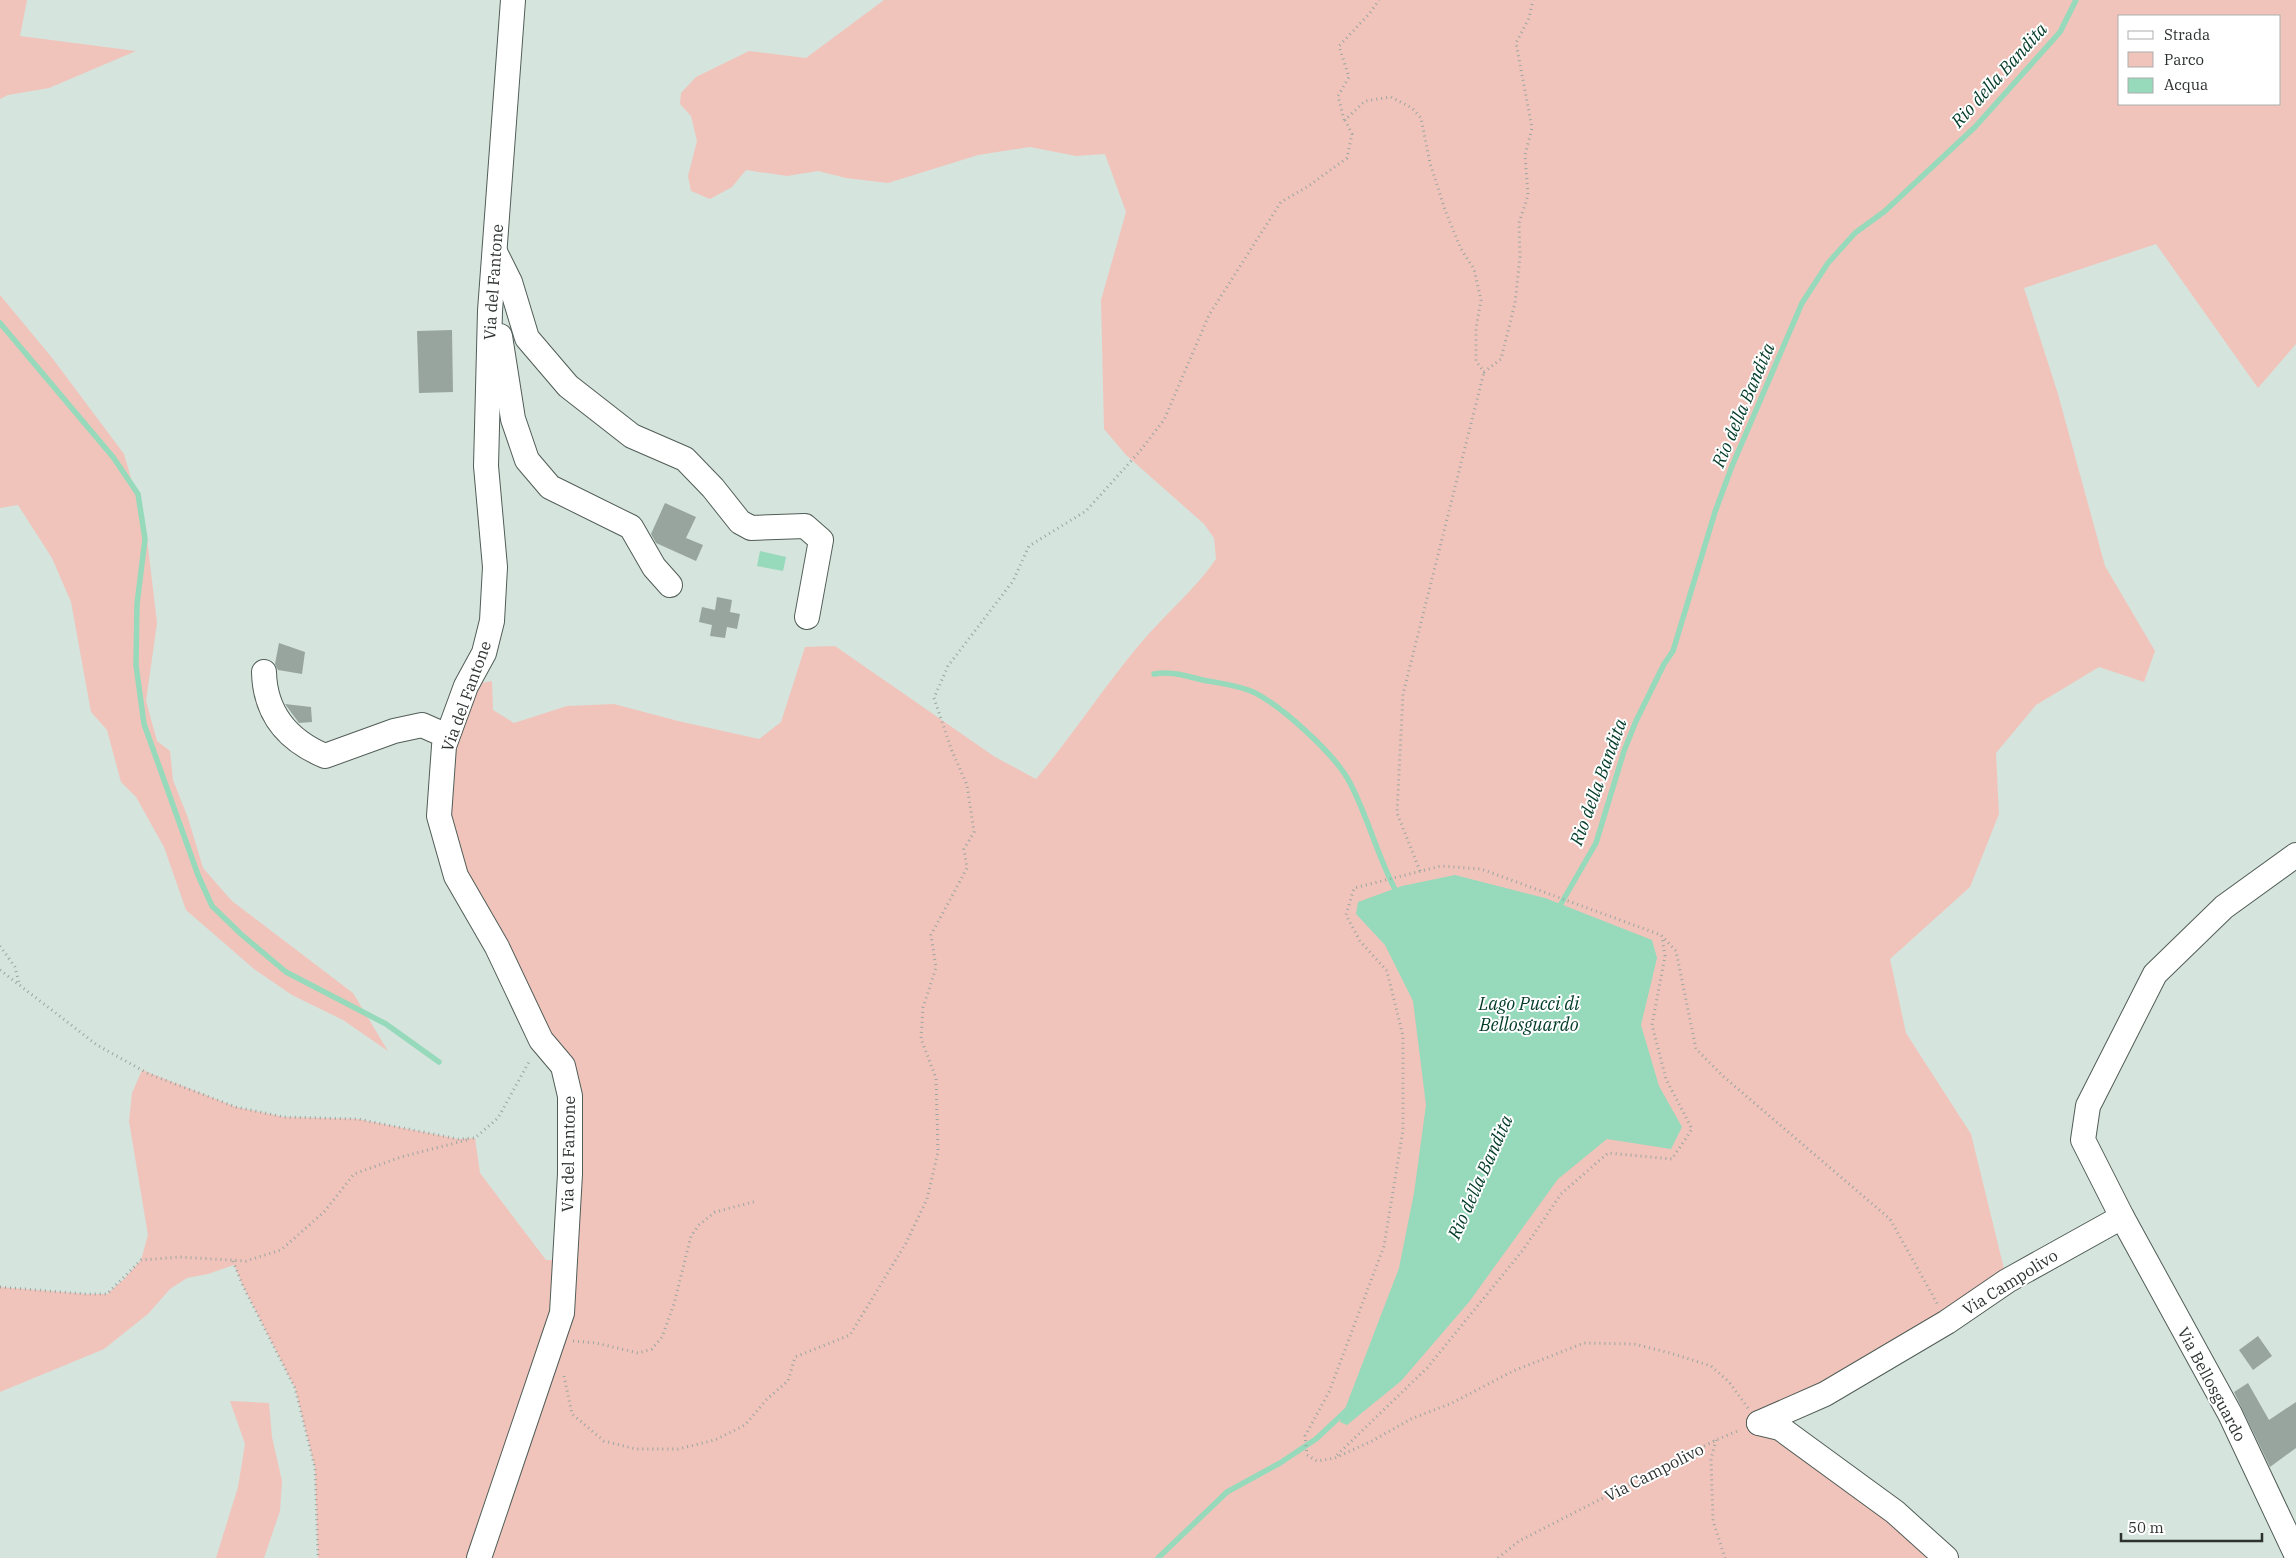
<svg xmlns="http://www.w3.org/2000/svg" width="2296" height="1558" font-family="'IBM Plex Serif',serif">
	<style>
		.green { fill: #f1c4bb; fill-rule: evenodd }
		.water { fill: #96d9bb }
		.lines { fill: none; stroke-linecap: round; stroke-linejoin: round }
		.stream { stroke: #96d9bb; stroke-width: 5.5 }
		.building { fill: #98a59f }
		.minor-casing { stroke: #515d57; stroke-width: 26 }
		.path { stroke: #9aa6a1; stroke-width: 3; stroke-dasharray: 1 4; stroke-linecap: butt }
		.minor { stroke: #fff; stroke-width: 24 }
		.labels { text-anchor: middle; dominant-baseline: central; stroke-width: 4; stroke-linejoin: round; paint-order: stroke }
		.street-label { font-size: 16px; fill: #2d3230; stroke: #fff }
		.water-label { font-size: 18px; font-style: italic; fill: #003b28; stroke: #fff }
	</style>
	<rect width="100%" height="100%" fill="#d5e4dd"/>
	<!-- green -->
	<g class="green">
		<polygon points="0,0 27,0 20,36 136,51 49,88 8,95 0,99"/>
		<path d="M 884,0 L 2296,0 L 2296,344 L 2258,388 L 2156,244 L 2024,288 L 2058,394 L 2105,566 L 2155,651 L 2144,682 L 2099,667 L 2036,705 L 1996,753 L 1999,814 L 1970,887 L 1890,959 L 1906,1033 L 1971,1134 L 2007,1281 L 1760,1423 L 1946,1558 L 318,1558 L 315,1468 L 295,1388 L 243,1286 L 234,1265 L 208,1274 L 187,1278 L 170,1289 L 148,1314 L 104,1349 L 0,1392 L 0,1287 L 86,1294 L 107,1294 L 123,1280 L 141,1260 L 148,1235 L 129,1121 L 132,1093 L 142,1070 L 236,1107 L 284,1117 L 358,1119 L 458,1139 L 475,1138 L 480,1173 L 546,1260 L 565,1260 L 570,1096 L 439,816 L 466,686 L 492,681 L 493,710 L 514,723 L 567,706 L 614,704 L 678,721 L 759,739 L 781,722 L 805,647 L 835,646 L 995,757 L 1036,779 C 1072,736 1103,688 1139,645 C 1164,615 1194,591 1216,559 L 1214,538 L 1204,524 L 1126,455 L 1104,429 L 1101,300 L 1126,212 L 1105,154 L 1076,156 L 1030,147 L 978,155 L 888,183 L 846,178 L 818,171 L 787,176 L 746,170 L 732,187 L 710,199 L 691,191 L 688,176 L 697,141 L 691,116 L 680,104 L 681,93 L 696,77 L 749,51 L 806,58 ZM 2120,16 L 2280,16 L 2280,104 L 2120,104 Z"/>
		<polygon points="0,295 53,359 124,454 146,530 157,623 146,701 157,741 170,751 173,780 188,818 203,868 232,901 353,993 388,1051 343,1020 292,995 254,969 186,910 164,847 136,797 121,782 107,730 91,712 71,602 52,558 18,505 0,508"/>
		<polygon points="230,1401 269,1403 272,1437 282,1481 280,1511 264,1558 216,1558 238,1487 245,1444"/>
	</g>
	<!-- water -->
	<g class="water">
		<polygon points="760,551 786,557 783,571 757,566"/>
		<polygon points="1455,875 1545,898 1652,940 1657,958 1641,1025 1659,1086 1682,1127 1671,1149 1607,1139 1558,1179 1469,1302 1401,1381 1347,1425 1340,1422 1399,1268 1414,1193 1426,1105 1413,1001 1385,945 1356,914 1358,902 1402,886"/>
	</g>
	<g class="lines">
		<!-- stream -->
		<g class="stream">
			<polyline points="0,323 113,457 138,494 145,539 137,604 136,665 144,724 198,875 212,906 242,935 286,972 386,1024 439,1062"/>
			<path d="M 1154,674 C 1172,671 1186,676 1203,680 C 1218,683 1236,685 1251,691 C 1280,704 1336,755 1350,783 C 1369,819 1378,859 1398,895"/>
			<polyline points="1558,909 1596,843 1624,751 1636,721 1664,664 1673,651 1715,512 1732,466 1802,303 1828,263 1855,233 1885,211 1975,127 2060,32 2076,0"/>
			<polyline points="1158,1558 1227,1492 1280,1463 1316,1439 1348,1409"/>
		</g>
	</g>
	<!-- building -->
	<g class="building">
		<polygon points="452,330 453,392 419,393 417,331"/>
		<polygon points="665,503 696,517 686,538 703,545 696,561 656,543 651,534"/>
		<polygon points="717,597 732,600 730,612 740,614 737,629 727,627 725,638 710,636 712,625 699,622 702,607 715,610"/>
		<polygon points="279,643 305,652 302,674 278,670 275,664"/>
		<polygon points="285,704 311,707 312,722 299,723"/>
		<polygon points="2258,1336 2272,1356 2253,1370 2239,1350"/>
		<polygon points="2248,1383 2269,1420 2296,1402 2296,1448 2270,1467 2234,1392"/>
	</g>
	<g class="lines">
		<defs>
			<g id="minor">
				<polyline points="495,252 510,282 527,338 568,386 632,436 685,459 713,488 740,522 751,528 805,526 821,540 807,617"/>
				<polyline points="500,336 513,419 527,460 550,487 631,527 654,567 670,585"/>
				<path d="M 264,672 C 265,713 287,740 325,756 L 394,731 L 422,725 L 447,736"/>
				<polyline points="2296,855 2224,907 2155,974 2088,1106 2083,1140 2122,1217 2230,1414 2296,1554"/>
				<polyline points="1759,1423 1825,1394 1947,1322 2007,1281 2122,1217"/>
				<polyline points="1759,1423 1780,1428 1895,1512 1946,1558"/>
				<polyline points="479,1558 562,1313 570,1174 570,1096 563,1066 541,1040 497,947 456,876 439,816 444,746 466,686 484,653 492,621 495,567 486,466 490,311 513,0"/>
			</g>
		</defs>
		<!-- minor casing -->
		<use href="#minor" class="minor-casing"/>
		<!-- path -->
		<g class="path">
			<polyline points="1344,120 1338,96 1349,77 1339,46 1370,13 1379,0"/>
			<polyline points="1420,871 1397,813 1403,694 1484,372"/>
			<polyline points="0,946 15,967 19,983"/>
			<polyline points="0,970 97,1045 149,1074 236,1107 284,1117 358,1119 458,1139 475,1138 498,1118 530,1060"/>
			<polyline points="233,1261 243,1286 295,1388 315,1468 318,1558"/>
			<polyline points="0,1287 86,1294 107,1294 141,1260 180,1257 246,1261 281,1250 324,1212 354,1174 401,1157 467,1140"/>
			<polyline points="573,1341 596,1343 638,1353 652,1349 662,1337 674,1304 691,1236 699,1225 715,1212 757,1201"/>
			<polyline points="564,1376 572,1414 604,1441 636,1449 678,1449 715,1440 745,1425 767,1399 788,1381 795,1357 850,1335 906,1243 927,1199 938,1152 936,1078 921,1039 923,1007 936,968 931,935 967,868 964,849 974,832 967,785 952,751 934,698 948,666 1013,581 1029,546 1086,511 1140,451 1164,420 1209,315 1281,202 1307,187 1347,158 1352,134 1345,120 1365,101 1391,97 1412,108 1421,118 1430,163 1445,210 1461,249 1474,269 1481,300 1476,328 1476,361 1484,372 1501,359 1515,303 1520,257 1519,223 1528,195 1525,155 1532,128 1516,43 1529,18 1533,0"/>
			<polyline points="1748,1408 1729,1382 1711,1366 1670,1353 1634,1344 1584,1343 1513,1371 1452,1403 1411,1419 1372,1441 1335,1458 1317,1461 1307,1455 1305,1436 1329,1392 1384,1246 1403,1130 1403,1036 1387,971 1360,941 1346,915 1354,888 1441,866 1481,869 1661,935 1676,951 1696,1049 1724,1077 1890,1219 1938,1305"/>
			<polyline points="1716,1440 1711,1459 1713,1521 1725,1558"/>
			<polyline points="1337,1455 1427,1368 1523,1250 1561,1194 1608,1153 1672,1159 1692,1129 1666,1079 1652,1025 1665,956 1662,937"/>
			<polyline points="1498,1558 1519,1541 1716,1440 1740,1430"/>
		</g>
		<!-- minor -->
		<use href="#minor" class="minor"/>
	</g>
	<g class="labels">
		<!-- street labels -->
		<g class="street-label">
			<text transform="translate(493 282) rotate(-86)">Via del Fantone</text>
			<text transform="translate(466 696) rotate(-70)">Via del Fantone</text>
			<text transform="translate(568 1154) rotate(-89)">Via del Fantone</text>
			<text transform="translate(2010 1282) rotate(-32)">Via Campolivo</text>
			<text transform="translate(2212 1384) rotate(62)">Via Bellosguardo</text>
			<text transform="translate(1654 1472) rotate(-27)">Via Campolivo</text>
		</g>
		<!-- water labels -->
		<g class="water-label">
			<text transform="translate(1999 75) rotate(-48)">Rio della Bandita</text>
			<text transform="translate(1743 405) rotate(-67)">Rio della Bandita</text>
			<text transform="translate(1598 782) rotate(-70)">Rio della Bandita</text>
			<text x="1529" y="1003">Lago Pucci di<tspan x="1529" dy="21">Bellosguardo</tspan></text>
			<text transform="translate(1480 1177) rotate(-66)">Rio della Bandita</text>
		</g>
	</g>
	<!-- legend -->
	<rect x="2118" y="15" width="162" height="90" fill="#ffffff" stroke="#abadac"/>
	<rect x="2128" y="31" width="25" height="8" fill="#ffffff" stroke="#abadac"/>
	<text x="2164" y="40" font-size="15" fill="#2d3230">Strada</text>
	<rect x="2128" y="52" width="25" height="15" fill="#f1c4bb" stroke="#abadac"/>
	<text x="2164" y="65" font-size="15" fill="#2d3230">Parco</text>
	<rect x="2128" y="78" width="25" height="15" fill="#96d9bb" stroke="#abadac"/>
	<text x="2164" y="90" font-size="15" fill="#2d3230">Acqua</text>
	<!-- scale -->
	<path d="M2121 1533v8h141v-8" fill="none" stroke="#2d3230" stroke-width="2.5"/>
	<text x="2128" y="1533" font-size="15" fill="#2d3230" stroke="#ffffff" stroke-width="4" paint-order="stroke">50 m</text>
</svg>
